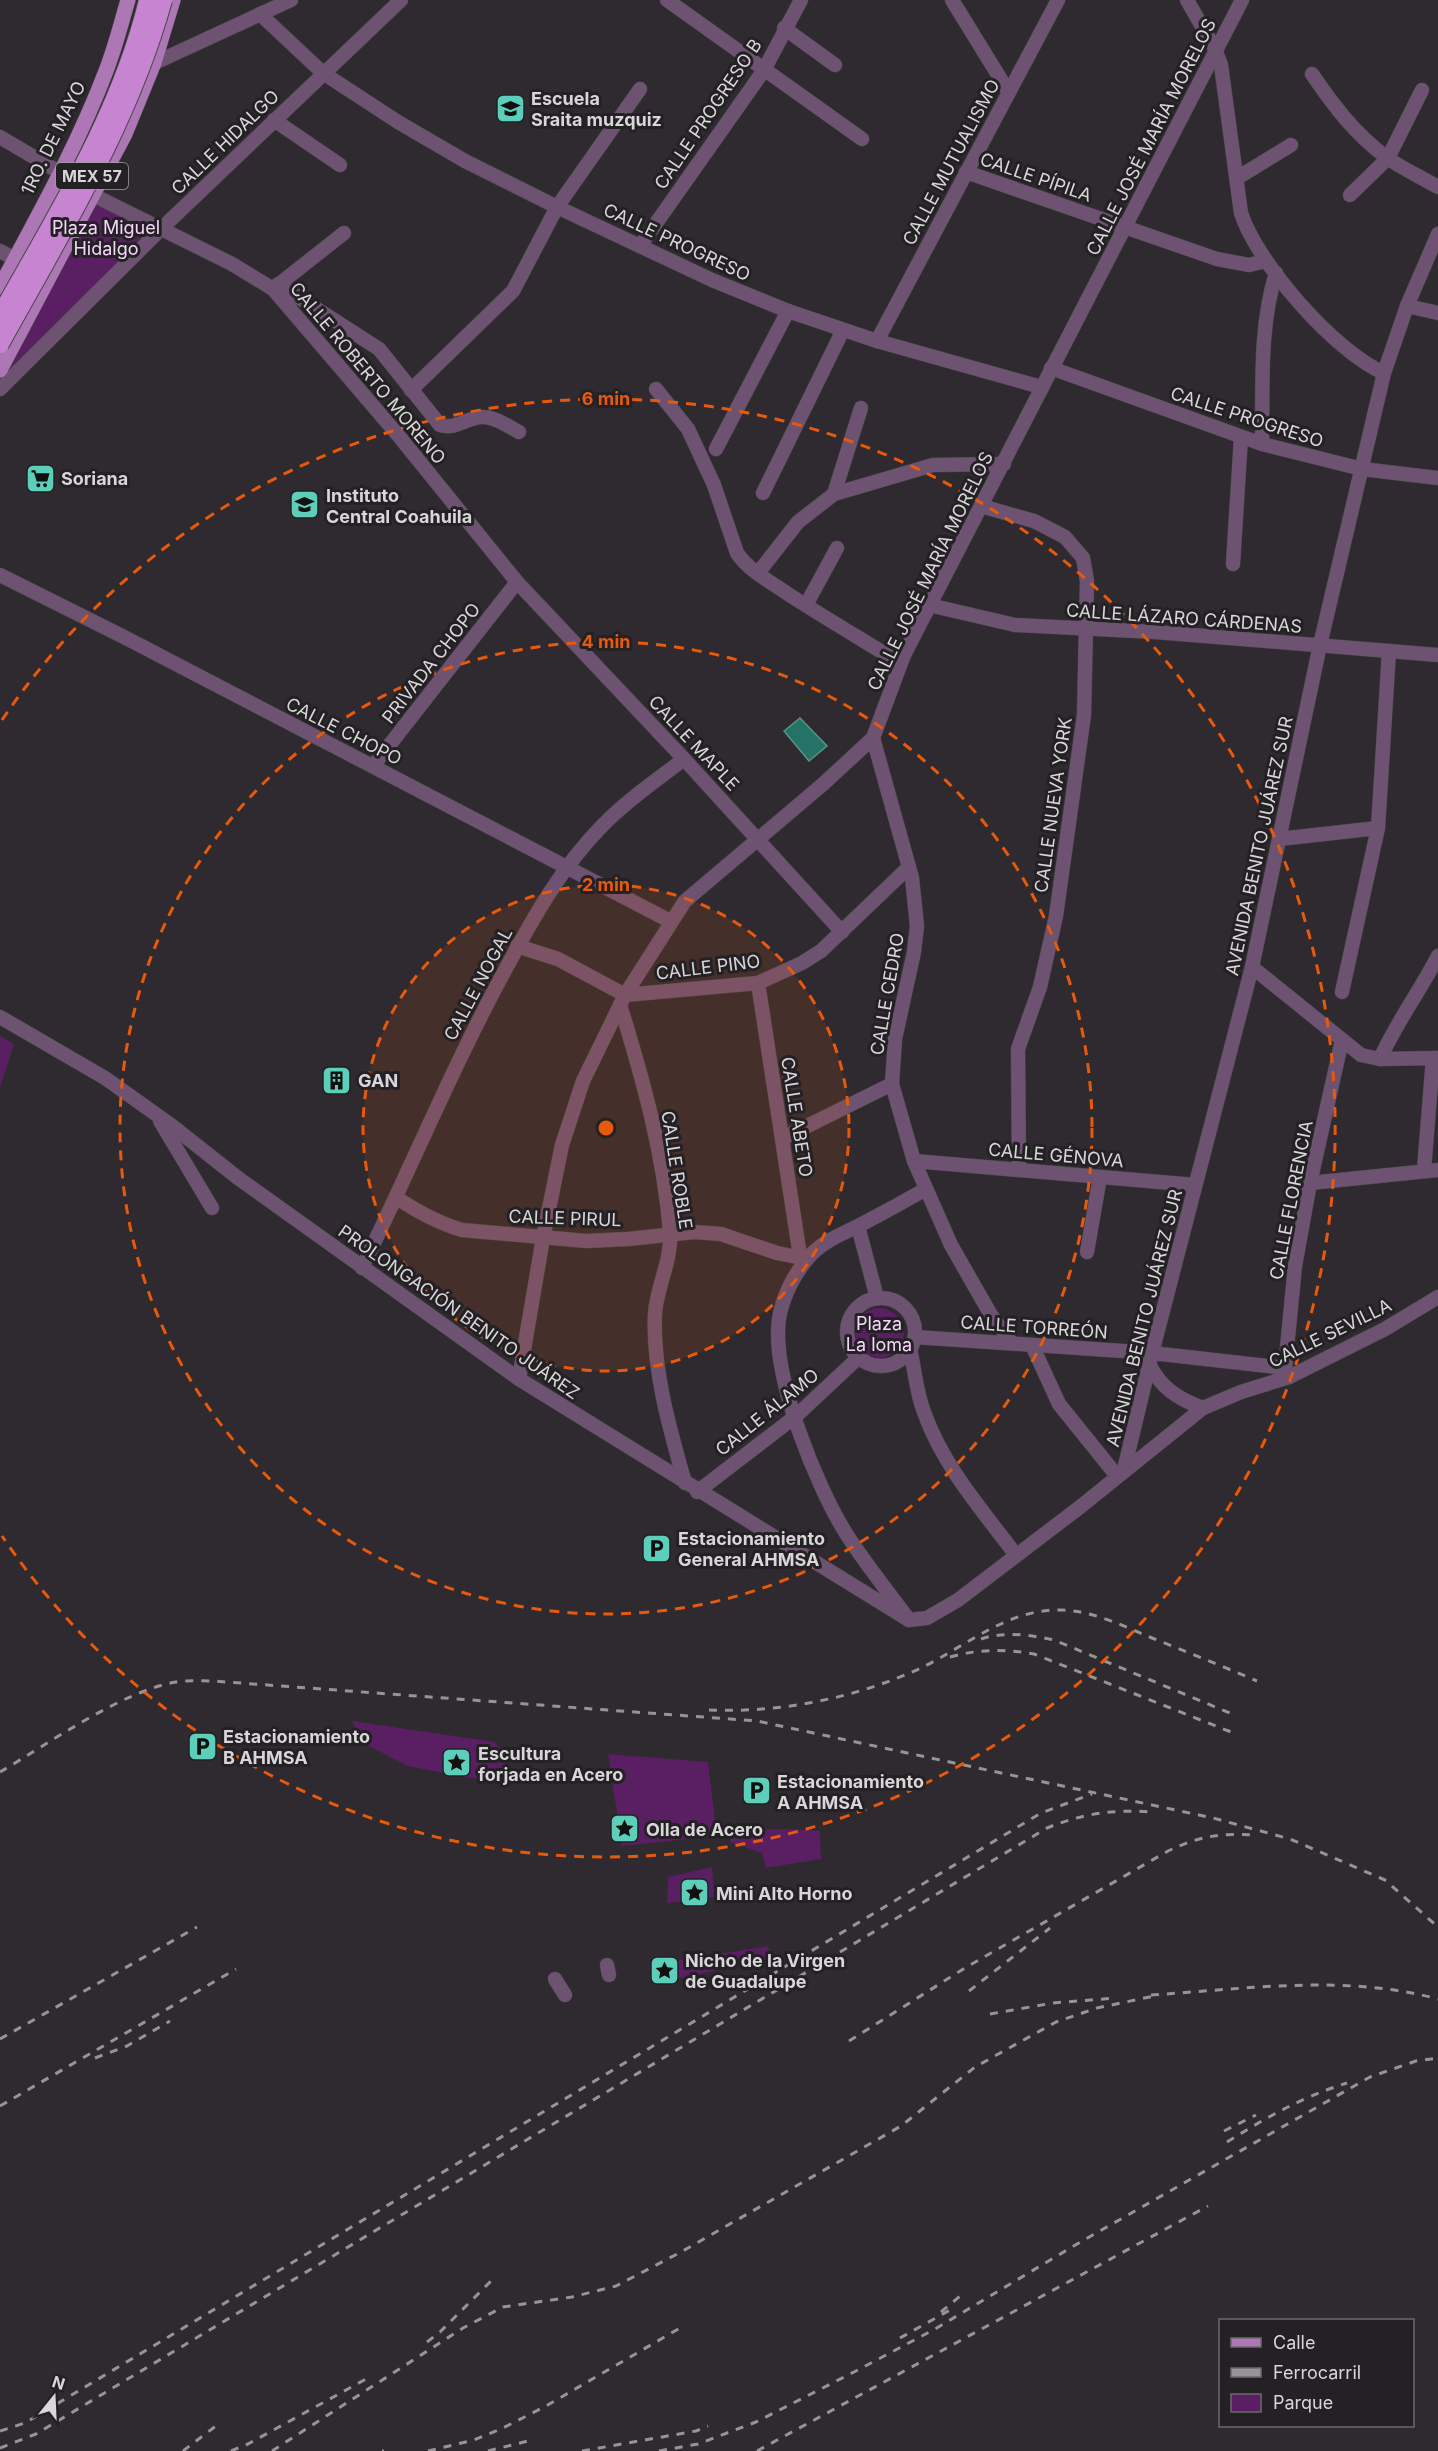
<svg xmlns="http://www.w3.org/2000/svg" width="1438" height="2451" font-family="Inter,sans-serif">
	<style>
		.green { fill: #5a1e62 }
		.water { fill: #257366; stroke: #5b9188; stroke-width: 1.5 }
		.lines { fill: none; stroke-linecap: round; stroke-linejoin: round }
		.minor-casing { stroke: #49464a; stroke-width: 15 }
		.major-casing { stroke: #49464a; stroke-width: 16 }
		.minor { stroke: #6d5271; stroke-width: 14 }
		.major { stroke: #ad76b5; stroke-width: 15 }
		.rail { stroke: #979397; stroke-width: 3; stroke-dasharray: 8 8; stroke-linecap: butt }
		.highway-bridge-casing { stroke: #49464a; stroke-width: 20; stroke-linecap: butt }
		.highway-bridge { stroke: #c784d0; stroke-width: 18 }
		.ring { fill: none; stroke: #e8590c; stroke-width: 3; stroke-dasharray: 10 8 }
		.labels { text-anchor: middle; dominant-baseline: central; stroke-width: 6; stroke-linejoin: round; paint-order: stroke }
		.shield { fill: #242125; stroke: #a3a0a3; stroke-width: 1.5 }
		.shield-label { font-size: 16px; font-weight: bold; fill: #d9d6d9 }
		.poi-label { font-size: 18px; font-weight: bold; fill: #d9d6d9; stroke: #242125; text-anchor: start }
		.street-label { font-size: 18px; fill: #d9d6d9; stroke: #242125 }
		.park-label { font-size: 18px; fill: #f8d6fc; stroke: #242125 }
		.centre { fill: #e8590c; stroke: #242125; stroke-width: 3 }
		.ring-label { font-size: 18px; text-anchor: middle; font-weight: bold; fill: #e8590c; stroke: #242125; stroke-width: 6; stroke-linejoin: round; paint-order: stroke }
	</style>
	<rect width="100%" height="100%" fill="#2e2a2f"/>
	<!-- green -->
	<g class="green">
		<polygon points="95,201 152,230 0,383 0,379"/>
		<polygon points="0,1036 14,1044 0,1088"/>
		<circle cx="879" cy="1333" r="25"/>
		<polygon points="352,1721 495,1742 507,1761 493,1782 407,1766 362,1742"/>
		<polygon points="608,1754 708,1762 717,1836 622,1846"/>
		<polygon points="792,1829 820,1831 821,1859 766,1868 762,1853 730,1842 731,1830"/>
		<polygon points="712,1867 714,1897 667,1903 668,1877"/>
		<polygon points="768,1946 770,1959 657,1983 649,1965"/>
	</g>
	<!-- water -->
	<polygon class="water" points="800,718 827,746 809,761 784,731"/>
	<g class="lines">
		<defs>
			<g id="minor">
				<polyline points="667,0 862,139"/>
				<polyline points="952,0 1008,91"/>
				<path d="M 1187,0 L 1215,49 L 1221,65 L 1241,213 C 1257,263 1335,352 1384,373"/>
				<polyline points="260,14 323,73 398,122 465,161 557,207 712,280 788,311 877,341 1041,387"/>
				<polyline points="784,28 835,65"/>
				<polyline points="148,66 291,0"/>
				<path d="M 1312,74 C 1333,105 1355,134 1386,157 C 1401,168 1421,177 1438,187"/>
				<polyline points="274,120 340,165"/>
				<polyline points="0,137 59,172"/>
				<polyline points="966,172 1217,259 1249,265 1266,261"/>
				<polyline points="1237,178 1291,145"/>
				<polyline points="93,195 232,264 273,289 398,435 517,582 684,759 842,932"/>
				<polyline points="1350,195 1388,158 1422,90"/>
				<polyline points="640,246 764,70 801,0"/>
				<polyline points="0,251 15,259"/>
				<path d="M 278,284 L 379,349 L 440,425 C 457,430 467,417 482,417 C 495,417 508,426 519,432"/>
				<polyline points="273,289 344,233"/>
				<polyline points="1407,306 1438,313"/>
				<polyline points="877,341 1058,0"/>
				<polyline points="1051,368 1262,444 1362,469 1438,478"/>
				<polyline points="0,389 162,228 401,0"/>
				<path d="M 656,389 L 688,429 L 714,485 L 737,553 C 749,571 771,582 788,594 C 825,618 863,640 900,663"/>
				<polyline points="411,390 513,291 557,207 640,89"/>
				<path d="M 1262,444 C 1263,388 1259,327 1276,273"/>
				<polyline points="716,449 788,311"/>
				<polyline points="763,493 843,330"/>
				<polyline points="834,494 861,408"/>
				<polyline points="981,506 1034,521 1065,537 1083,558 1087,581 1084,715 1056,916 1040,987 1018,1049 1019,1170"/>
				<polyline points="1233,564 1241,437"/>
				<polyline points="758,573 798,522 834,494 933,465 1004,464"/>
				<polyline points="0,575 124,637 670,921"/>
				<polyline points="806,605 837,548"/>
				<polyline points="929,605 1015,625 1155,632 1438,655"/>
				<polyline points="873,738 912,878 917,926 914,952 895,1039 892,1084 914,1161 951,1245 991,1315 1012,1343"/>
				<polyline points="373,766 517,582"/>
				<polyline points="1279,839 1378,828"/>
				<polyline points="517,946 558,959 625,995 758,983 802,963 821,951 909,867"/>
				<polyline points="1252,967 1361,1055 1380,1059 1438,1058"/>
				<polyline points="758,983 800,1256"/>
				<polyline points="1342,992 1378,828 1389,651"/>
				<path d="M 620,1005 C 643,1079 664,1155 670,1232 C 672,1260 657,1286 655,1313 C 652,1368 670,1430 685,1483"/>
				<polyline points="0,1017 105,1078 171,1125 238,1178 519,1379 909,1620"/>
				<path d="M 1380,1059 C 1396,1023 1420,991 1438,956"/>
				<polyline points="160,1121 212,1208"/>
				<polyline points="783,1138 892,1084"/>
				<polyline points="914,1161 1195,1185"/>
				<polyline points="1424,1170 1433,1058"/>
				<polyline points="1310,1183 1438,1170"/>
				<path d="M 397,1198 C 418,1212 438,1223 462,1230 L 586,1241 L 628,1239 L 694,1232 L 721,1234 L 777,1253 L 807,1259"/>
				<polyline points="858,1226 877,1298"/>
				<polyline points="1087,1252 1100,1177"/>
				<path d="M 362,1268 C 410,1170 452,1068 504,972 C 532,920 561,867 603,825 C 627,800 657,780 684,759"/>
				<circle cx="881" cy="1332" r="34"/>
				<polyline points="915,1337 1152,1353 1285,1368 1289,1377"/>
				<polyline points="1032,1345 1059,1404 1117,1476"/>
				<path d="M 910,1349 C 915,1370 916,1392 924,1412 C 943,1466 982,1510 1016,1555"/>
				<path d="M 1149,1364 C 1161,1388 1178,1399 1203,1408"/>
				<polyline points="1285,1368 1295,1266 1310,1183 1342,1040"/>
				<polyline points="519,1379 543,1238 562,1145 583,1081 625,995 685,901 822,785 873,738 904,655 1242,0"/>
				<polyline points="1124,1470 1152,1353 1252,967 1320,645 1384,373 1407,306 1438,234"/>
				<polyline points="697,1492 796,1416 858,1358"/>
				<path d="M 906,1616 C 886,1589 865,1563 847,1535 C 817,1488 771,1375 779,1319 C 782,1298 794,1274 808,1258 C 822,1241 843,1234 862,1224 C 883,1213 905,1201 926,1189"/>
				<polyline points="909,1620 927,1618 958,1600 1080,1507 1203,1408 1241,1392 1289,1377 1385,1329 1438,1297"/>
				<polyline points="607,1965 609,1975"/>
				<polyline points="555,1979 565,1995"/>
			</g>
			<g id="major">
				<path d="M 0,287 C 38,216 78,145 106,71 C 115,48 121,24 128,0"/>
				<polyline points="0,370 125,134 154,63 173,0"/>
			</g>
		</defs>
		<!-- minor casing -->
		<use href="#minor" class="minor-casing"/>
		<!-- major casing -->
		<use href="#major" class="major-casing"/>
		<!-- minor -->
		<use href="#minor" class="minor"/>
		<!-- major -->
		<use href="#major" class="major"/>
		<!-- rail -->
		<g class="rail">
			<path d="M 981,1639 C 1005,1631 1030,1635 1054,1640 L 1237,1716"/>
			<path d="M 950,1657 C 979,1649 1005,1649 1034,1654 L 1231,1732"/>
			<path d="M 709,1710 C 781,1713 856,1698 921,1668 C 966,1646 1009,1608 1062,1610 C 1094,1611 1123,1626 1152,1638 C 1187,1652 1222,1666 1257,1681"/>
			<path d="M 0,1772 C 48,1744 122,1691 176,1682 C 188,1680 201,1681 213,1681 L 757,1721 L 1213,1818 L 1290,1839 L 1385,1880 L 1438,1927"/>
			<polyline points="969,1991 1050,1928"/>
			<path d="M 1151,1995 C 1246,1989 1344,1974 1438,1999"/>
			<polyline points="990,2014 1053,2003 1115,1998"/>
			<polyline points="0,2039 197,1927"/>
			<path d="M 849,2041 L 965,1968 L 1168,1851 C 1200,1836 1219,1833 1255,1835"/>
			<polyline points="95,2058 127,2046 170,2021"/>
			<polyline points="0,2106 236,1969"/>
			<polyline points="1224,2131 1256,2115"/>
			<path d="M 1227,2142 C 1269,2116 1300,2098 1347,2083"/>
			<polyline points="941,2312 965,2292"/>
			<polyline points="900,2338 950,2310"/>
			<polyline points="427,2342 440,2332 491,2281"/>
			<polyline points="0,2431 25,2423 1041,1813 1092,1794"/>
			<path d="M 0,2448 L 36,2434 L 1047,1828 C 1081,1814 1113,1809 1150,1812"/>
			<polyline points="183,2451 221,2422"/>
			<polyline points="231,2451 248,2444 366,2379"/>
			<polyline points="272,2451 463,2328 503,2307 572,2297 616,2286 681,2252 901,2126 975,2067 1056,2022 1097,2008 1159,1995"/>
			<polyline points="382,2451 384,2451"/>
			<polyline points="428,2451 474,2440 501,2429 546,2406 680,2328"/>
			<polyline points="488,2451 532,2440"/>
			<polyline points="582,2451 696,2431 708,2426"/>
			<polyline points="659,2451 698,2444 756,2422 854,2372 935,2329 1077,2244 1370,2077 1416,2061 1438,2058"/>
			<polyline points="757,2451 1208,2206"/>
		</g>
		<defs>
			<g id="highway-bridge">
				<path d="M 0,316 C 56,216 121,113 148,0"/>
				<path d="M 0,344 C 61,233 129,123 163,0"/>
			</g>
		</defs>
		<!-- highway-bridge casing -->
		<use href="#highway-bridge" class="highway-bridge-casing"/>
		<!-- highway-bridge -->
		<use href="#highway-bridge" class="highway-bridge"/>
	</g>
	<!-- distance rings -->
	<circle cx="606" cy="1128" r="243" fill="#e8590c" fill-opacity=".12"/>
	<g class="ring">
		<circle cx="606" cy="1128" r="243"/>
		<circle cx="606" cy="1128" r="486"/>
		<path d="M2 720A729 729 0 1 1 2 1536"/>
	</g>
	<!-- icons -->
	<defs>
		<symbol id="school-square" viewBox="-11 -11 22 22"><rect x="-9" y="-9" width="18" height="18" rx="4" fill="#5dceb9" stroke="#242125"/><path d="M0-5L7-2L0 1L-7-2ZM-4 1L0 2.5L4 1V4Q0 6-4 4Z" fill="#111"/></symbol>
		<symbol id="supermarket-square" viewBox="-11 -11 22 22"><rect x="-9" y="-9" width="18" height="18" rx="4" fill="#5dceb9" stroke="#242125"/><path d="M-6-5.5h2.5l.6 2H6L4.5 2H-2.5L-4.4-4H-6ZM-1.5 3.2a1.3 1.3 0 1 0 .1 0ZM3 3.2a1.3 1.3 0 1 0 .1 0Z" fill="#111"/></symbol>
		<symbol id="university-square" viewBox="-11 -11 22 22"><rect x="-9" y="-9" width="18" height="18" rx="4" fill="#5dceb9" stroke="#242125"/><path d="M0-5L7-2L0 1L-7-2ZM-4 1L0 2.5L4 1V4Q0 6-4 4Z" fill="#111"/></symbol>
		<symbol id="building-square" viewBox="-11 -11 22 22"><rect x="-9" y="-9" width="18" height="18" rx="4" fill="#5dceb9" stroke="#242125"/><path d="M-4-6H4V6H1V3H-1V6H-4ZM-2.5-4.3h1.7v1.8h-1.7ZM.8-4.3h1.7v1.8H.8ZM-2.5-1h1.7V.8h-1.7ZM.8-1h1.7V.8H.8Z" fill="#111"/></symbol>
		<symbol id="parking-square" viewBox="-11 -11 22 22"><rect x="-9" y="-9" width="18" height="18" rx="4" fill="#5dceb9" stroke="#242125"/><path d="M-3.5-5.5H1a3.5 3.5 0 0 1 0 7H-1V5.5H-3.5ZM-1-3.4V-.6H.8a1.4 1.4 0 0 0 0-2.8Z" fill="#111"/></symbol>
		<symbol id="sight-square" viewBox="-11 -11 22 22"><rect x="-9" y="-9" width="18" height="18" rx="4" fill="#5dceb9" stroke="#242125"/><path d="M0-6L1.8-2.2L6-1.7L2.9 1.2L3.7 5.4L0 3.3L-3.7 5.4L-2.9 1.2L-6-1.7L-1.8-2.2Z" fill="#111"/></symbol>
	</defs>
	<g fill-rule="evenodd">
		<use href="#school-square" x="494" y="92" width="33" height="33"/>
		<use href="#supermarket-square" x="24" y="462" width="33" height="33"/>
		<use href="#university-square" x="288" y="488" width="33" height="33"/>
		<use href="#building-square" x="320" y="1064" width="33" height="33"/>
		<use href="#parking-square" x="640" y="1532" width="33" height="33"/>
		<use href="#parking-square" x="186" y="1730" width="33" height="33"/>
		<use href="#sight-square" x="440" y="1746" width="33" height="33"/>
		<use href="#parking-square" x="740" y="1774" width="33" height="33"/>
		<use href="#sight-square" x="608" y="1812" width="33" height="33"/>
		<use href="#sight-square" x="678" y="1876" width="33" height="33"/>
		<use href="#sight-square" x="648" y="1954" width="33" height="33"/>
	</g>
	<g class="labels">
		<!-- shield labels -->
		<rect class="shield" x="56" y="163" width="72" height="26" rx="4.5"/>
		<g class="shield-label">
			<text x="92" y="176">MEX 57</text>
		</g>
		<!-- poi labels -->
		<g class="poi-label">
			<text x="531" y="98">Escuela<tspan x="531" dy="21">Sraita muzquiz</tspan></text>
			<text x="61" y="478">Soriana</text>
			<text x="326" y="495">Instituto<tspan x="326" dy="21">Central Coahuila</tspan></text>
			<text x="358" y="1080">GAN</text>
			<text x="678" y="1538">Estacionamiento<tspan x="678" dy="21">General AHMSA</tspan></text>
			<text x="223" y="1736">Estacionamiento<tspan x="223" dy="21">B AHMSA</tspan></text>
			<text x="478" y="1753">Escultura<tspan x="478" dy="21">forjada en Acero</tspan></text>
			<text x="777" y="1781">Estacionamiento<tspan x="777" dy="21">A AHMSA</tspan></text>
			<text x="646" y="1829">Olla de Acero</text>
			<text x="716" y="1893">Mini Alto Horno</text>
			<text x="685" y="1960">Nicho de la Virgen<tspan x="685" dy="21">de Guadalupe</tspan></text>
		</g>
		<!-- street labels -->
		<g class="street-label">
			<text transform="translate(708 114) rotate(-56)">CALLE PROGRESO B</text>
			<text transform="translate(1151 137) rotate(-63)">CALLE JOSÉ MARÍA MORELOS</text>
			<text transform="translate(53 138) rotate(-64)">1RO. DE MAYO</text>
			<text transform="translate(225 142) rotate(-44)">CALLE HIDALGO</text>
			<text transform="translate(951 162) rotate(-62)">CALLE MUTUALISMO</text>
			<text transform="translate(1036 177) rotate(19)">CALLE PÍPILA</text>
			<text transform="translate(677 242) rotate(25)">CALLE PROGRESO</text>
			<text transform="translate(368 373) rotate(50)">CALLE ROBERTO MORENO</text>
			<text transform="translate(1247 417) rotate(18)">CALLE PROGRESO</text>
			<text transform="translate(930 571) rotate(-64)">CALLE JOSÉ MARÍA MORELOS</text>
			<text transform="translate(1184 618) rotate(4)">CALLE LÁZARO CÁRDENAS</text>
			<text transform="translate(431 663) rotate(-52)">PRIVADA CHOPO</text>
			<text transform="translate(344 731) rotate(27)">CALLE CHOPO</text>
			<text transform="translate(694 743) rotate(47)">CALLE MAPLE</text>
			<text transform="translate(1053 805) rotate(-82)">CALLE NUEVA YORK</text>
			<text transform="translate(1259 846) rotate(-78)">AVENIDA BENITO JUÁREZ SUR</text>
			<text transform="translate(708 967) rotate(-7)">CALLE PINO</text>
			<text transform="translate(478 984) rotate(-62)">CALLE NOGAL</text>
			<text transform="translate(887 994) rotate(-80)">CALLE CEDRO</text>
			<text transform="translate(797 1117) rotate(81)">CALLE ABETO</text>
			<text transform="translate(1056 1155) rotate(5)">CALLE GÉNOVA</text>
			<text transform="translate(677 1170) rotate(81)">CALLE ROBLE</text>
			<text transform="translate(1291 1200) rotate(-79)">CALLE FLORENCIA</text>
			<text transform="translate(565 1218) rotate(2)">CALLE PIRUL</text>
			<text transform="translate(459 1312) rotate(35)">PROLONGACIÓN BENITO JUÁREZ</text>
			<text transform="translate(1144 1318) rotate(-76)">AVENIDA BENITO JUÁREZ SUR</text>
			<text transform="translate(1034 1327) rotate(4)">CALLE TORREÓN</text>
			<text transform="translate(1330 1333) rotate(-26)">CALLE SEVILLA</text>
			<text transform="translate(767 1412) rotate(-39)">CALLE ÁLAMO</text>
		</g>
		<!-- park labels -->
		<g class="park-label">
			<text x="106" y="227">Plaza Miguel<tspan x="106" dy="21">Hidalgo</tspan></text>
			<text x="879" y="1323">Plaza<tspan x="879" dy="21">La loma</tspan></text>
		</g>
	</g>
	<circle cx="606" cy="1128" r="9" class="centre"/>
	<g class="ring-label">
		<text x="606" y="405">6 min</text>
		<text x="606" y="648">4 min</text>
		<text x="606" y="891">2 min</text>
	</g>
	<!-- legend -->
	<rect x="1219" y="2319" width="195" height="108" fill="#242125" stroke="#6c696d" stroke-width="1.5"/>
	<rect x="1231" y="2338" width="30" height="9" fill="#ad76b5" stroke="#6c696d" stroke-width="1.5"/>
	<text x="1273" y="2349" font-size="18" fill="#d9d6d9">Calle</text>
	<rect x="1231" y="2368" width="30" height="9" fill="#979397" stroke="#6c696d" stroke-width="1.5"/>
	<text x="1273" y="2379" font-size="18" fill="#d9d6d9">Ferrocarril</text>
	<rect x="1231" y="2394" width="30" height="18" fill="#5a1e62" stroke="#6c696d" stroke-width="1.5"/>
	<text x="1273" y="2409" font-size="18" fill="#d9d6d9">Parque</text>
	<!-- north arrow -->
	<g transform="translate(54 2397) rotate(18)" stroke="#242125" stroke-width="4.5" paint-order="stroke">
	<path d="M0-4.5L10 22L0 15L-10 22Z" fill="#d9d6d9"/>
	<text y="-9" font-size="16" font-weight="bold" text-anchor="middle" fill="#d9d6d9">N</text>
	</g>
</svg>
